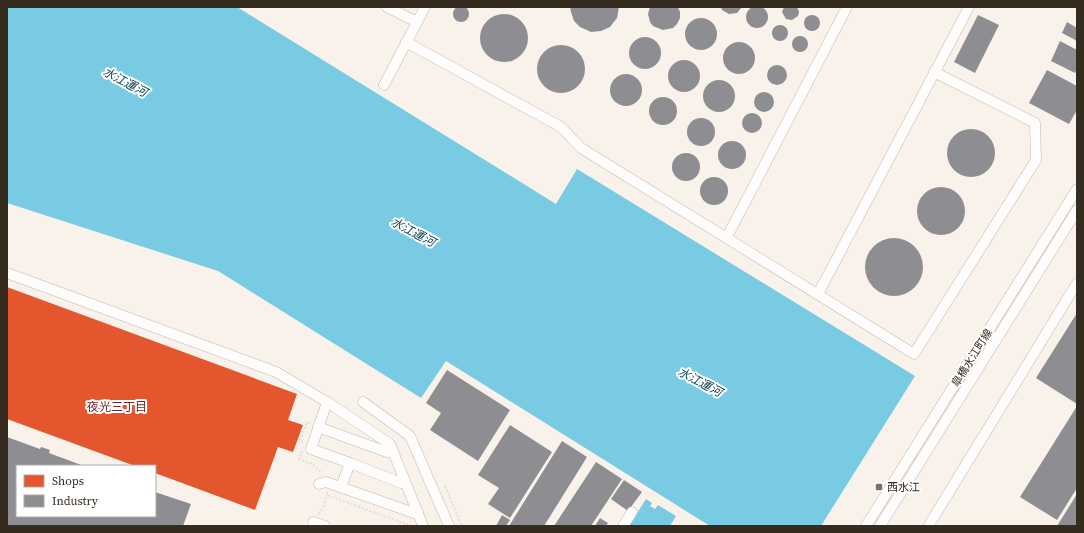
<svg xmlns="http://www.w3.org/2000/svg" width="1084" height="533" font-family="'Source Serif 4','Noto Sans JP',serif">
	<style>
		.water { fill: #79cbe4 }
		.shops { fill: #e4572e }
		.industry { fill: #8d8d92 }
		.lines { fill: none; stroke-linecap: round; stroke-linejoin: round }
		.minor-casing { stroke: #c1b9b1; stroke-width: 11 }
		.path { stroke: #e1dfdd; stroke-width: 2; stroke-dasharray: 2 2; stroke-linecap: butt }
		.minor { stroke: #fefdfc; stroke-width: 10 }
		.poi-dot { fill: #797166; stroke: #fff; stroke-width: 1.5 }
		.labels { text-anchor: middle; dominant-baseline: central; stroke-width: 4; stroke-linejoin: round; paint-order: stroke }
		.street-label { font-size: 11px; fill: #352b1f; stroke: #fff }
		.poi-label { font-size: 11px; fill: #352b1f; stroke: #fff; text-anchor: start }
		.water-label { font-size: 12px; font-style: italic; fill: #134556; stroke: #fff }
		.neighbourhood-label { font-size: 12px; fill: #6c2628; stroke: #fff }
	</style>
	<rect width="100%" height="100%" fill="#f8f2eb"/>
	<!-- water -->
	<g class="water">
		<polygon points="7,7 237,7 556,204 577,169 915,376 821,526 710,526 446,361 421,398 218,271 7,203"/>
		<polygon points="646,499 652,503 650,506 655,509 658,505 676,516 670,526 629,526"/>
	</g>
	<!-- shops -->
	<polygon class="shops" points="7,287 297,394 288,420 303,425 293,452 278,447 255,510 155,473 155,466 135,466 7,419"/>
	<!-- industry -->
	<g class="industry">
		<circle cx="757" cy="17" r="11"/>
		<circle cx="461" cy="14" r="8"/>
		<polygon points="570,7 619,7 617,18 610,27 601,31 591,32 580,27 574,21 571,12"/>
		<polygon points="650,7 678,7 680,12 680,18 677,24 673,28 663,30 653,26 650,22 648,14"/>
		<polygon points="721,7 742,7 737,13 729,14 722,10"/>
		<polygon points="784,7 797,7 799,12 798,16 792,20 786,19 782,12"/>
		<circle cx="504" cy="38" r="24"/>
		<circle cx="812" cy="23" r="8"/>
		<polygon points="978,15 999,25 975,73 954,62"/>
		<circle cx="701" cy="34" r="16"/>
		<polygon points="1067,22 1077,28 1077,41 1062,33"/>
		<circle cx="780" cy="33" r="8"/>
		<circle cx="800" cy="44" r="8"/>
		<circle cx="645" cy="53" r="16"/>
		<polygon points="1060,41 1077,50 1077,69 1075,73 1051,61"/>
		<circle cx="739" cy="58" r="16"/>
		<circle cx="561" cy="69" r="24"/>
		<circle cx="684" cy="76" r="16"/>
		<circle cx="777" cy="75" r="10"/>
		<polygon points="1047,70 1077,86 1077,110 1069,124 1029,103"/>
		<circle cx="626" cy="90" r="16"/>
		<circle cx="719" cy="96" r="16"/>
		<circle cx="764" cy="102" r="10"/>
		<circle cx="663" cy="111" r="14"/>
		<circle cx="752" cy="123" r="10"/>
		<circle cx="701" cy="132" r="14"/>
		<circle cx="971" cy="153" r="24"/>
		<circle cx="732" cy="155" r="14"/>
		<circle cx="686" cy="167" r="14"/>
		<circle cx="714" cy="191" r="14"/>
		<circle cx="941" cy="211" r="24"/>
		<circle cx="894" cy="267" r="29"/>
		<polygon points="1077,313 1077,404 1036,378"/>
		<polygon points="447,370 510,410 478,461 430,430 441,413 426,403"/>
		<polygon points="1077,406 1077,488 1057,520 1020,497"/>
		<polygon points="510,425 552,452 510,518 488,504 499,488 478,475"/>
		<polygon points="7,437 40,449 41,447 50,450 49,453 84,466 17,466 17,516 155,516 155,492 191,504 183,526 7,526"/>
		<polygon points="562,441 587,457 544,526 509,526"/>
		<polygon points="596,462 622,479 591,526 554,526"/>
		<polygon points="624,480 642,492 628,511 611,499"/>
		<polygon points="1077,494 1077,526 1057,526"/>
		<polygon points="502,515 510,520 506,526 496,526"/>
		<polygon points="600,518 608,523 606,526 595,526"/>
	</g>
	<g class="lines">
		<defs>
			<g id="minor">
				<polyline points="387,7 417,22"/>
				<polyline points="406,42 561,127 581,148 914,354 1036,160 1035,123 934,72"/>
				<polyline points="384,85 425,7"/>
				<polyline points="727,237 847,7"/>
				<polyline points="7,273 276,372 327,402 390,444 423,526"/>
				<polyline points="818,294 969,7"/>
				<polyline points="327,402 311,449 350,463 341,487"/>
				<polyline points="363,402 410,436 449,526"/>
				<polyline points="318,427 387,452 393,451"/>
				<polyline points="350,463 401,483 405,481"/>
				<polyline points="319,484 326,482 414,513 418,512"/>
				<polyline points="313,522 325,526"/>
				<polyline points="623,526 632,512"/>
				<polyline points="866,526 1077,189"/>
				<polyline points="880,526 1077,210"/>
				<polyline points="930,526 929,525 1077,283"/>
			</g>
		</defs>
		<!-- minor casing -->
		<use href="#minor" class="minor-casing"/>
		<!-- path -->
		<g class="path">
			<polyline points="303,442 300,441 307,422 309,423 308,425"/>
			<polyline points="302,451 299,459 312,464 322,473"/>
			<polyline points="445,486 462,526"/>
			<polyline points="327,492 327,495 411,526"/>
			<polyline points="319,514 324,505 327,495"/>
		</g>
		<!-- minor -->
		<use href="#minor" class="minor"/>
	</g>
	<!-- markers -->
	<rect class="poi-dot" x="875" y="483" width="8" height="8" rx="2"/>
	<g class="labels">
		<!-- street labels -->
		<g class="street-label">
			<text transform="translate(972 358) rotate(-58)">皐橋水江町線</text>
		</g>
		<!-- poi labels -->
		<g class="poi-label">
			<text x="887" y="487">西水江</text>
		</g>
		<!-- water labels -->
		<g class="water-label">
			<text transform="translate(125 82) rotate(28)">水江運河</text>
			<text transform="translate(413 232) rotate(28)">水江運河</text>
			<text transform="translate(700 382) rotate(28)">水江運河</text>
		</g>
		<!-- neighbourhood labels -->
		<g class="neighbourhood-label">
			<text x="117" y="407">夜光三丁目</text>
		</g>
	</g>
	<!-- border -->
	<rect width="1084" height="533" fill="none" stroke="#352b1f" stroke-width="16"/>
	<!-- legend -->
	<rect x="16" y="465" width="140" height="52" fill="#ffffff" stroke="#aeaaa5"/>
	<rect x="24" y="475" width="20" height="12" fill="#e4572e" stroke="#aeaaa5"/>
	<text x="52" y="485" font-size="12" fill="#352b1f">Shops</text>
	<rect x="24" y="495" width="20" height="12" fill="#8d8d92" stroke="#aeaaa5"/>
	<text x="52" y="505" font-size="12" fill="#352b1f">Industry</text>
</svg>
